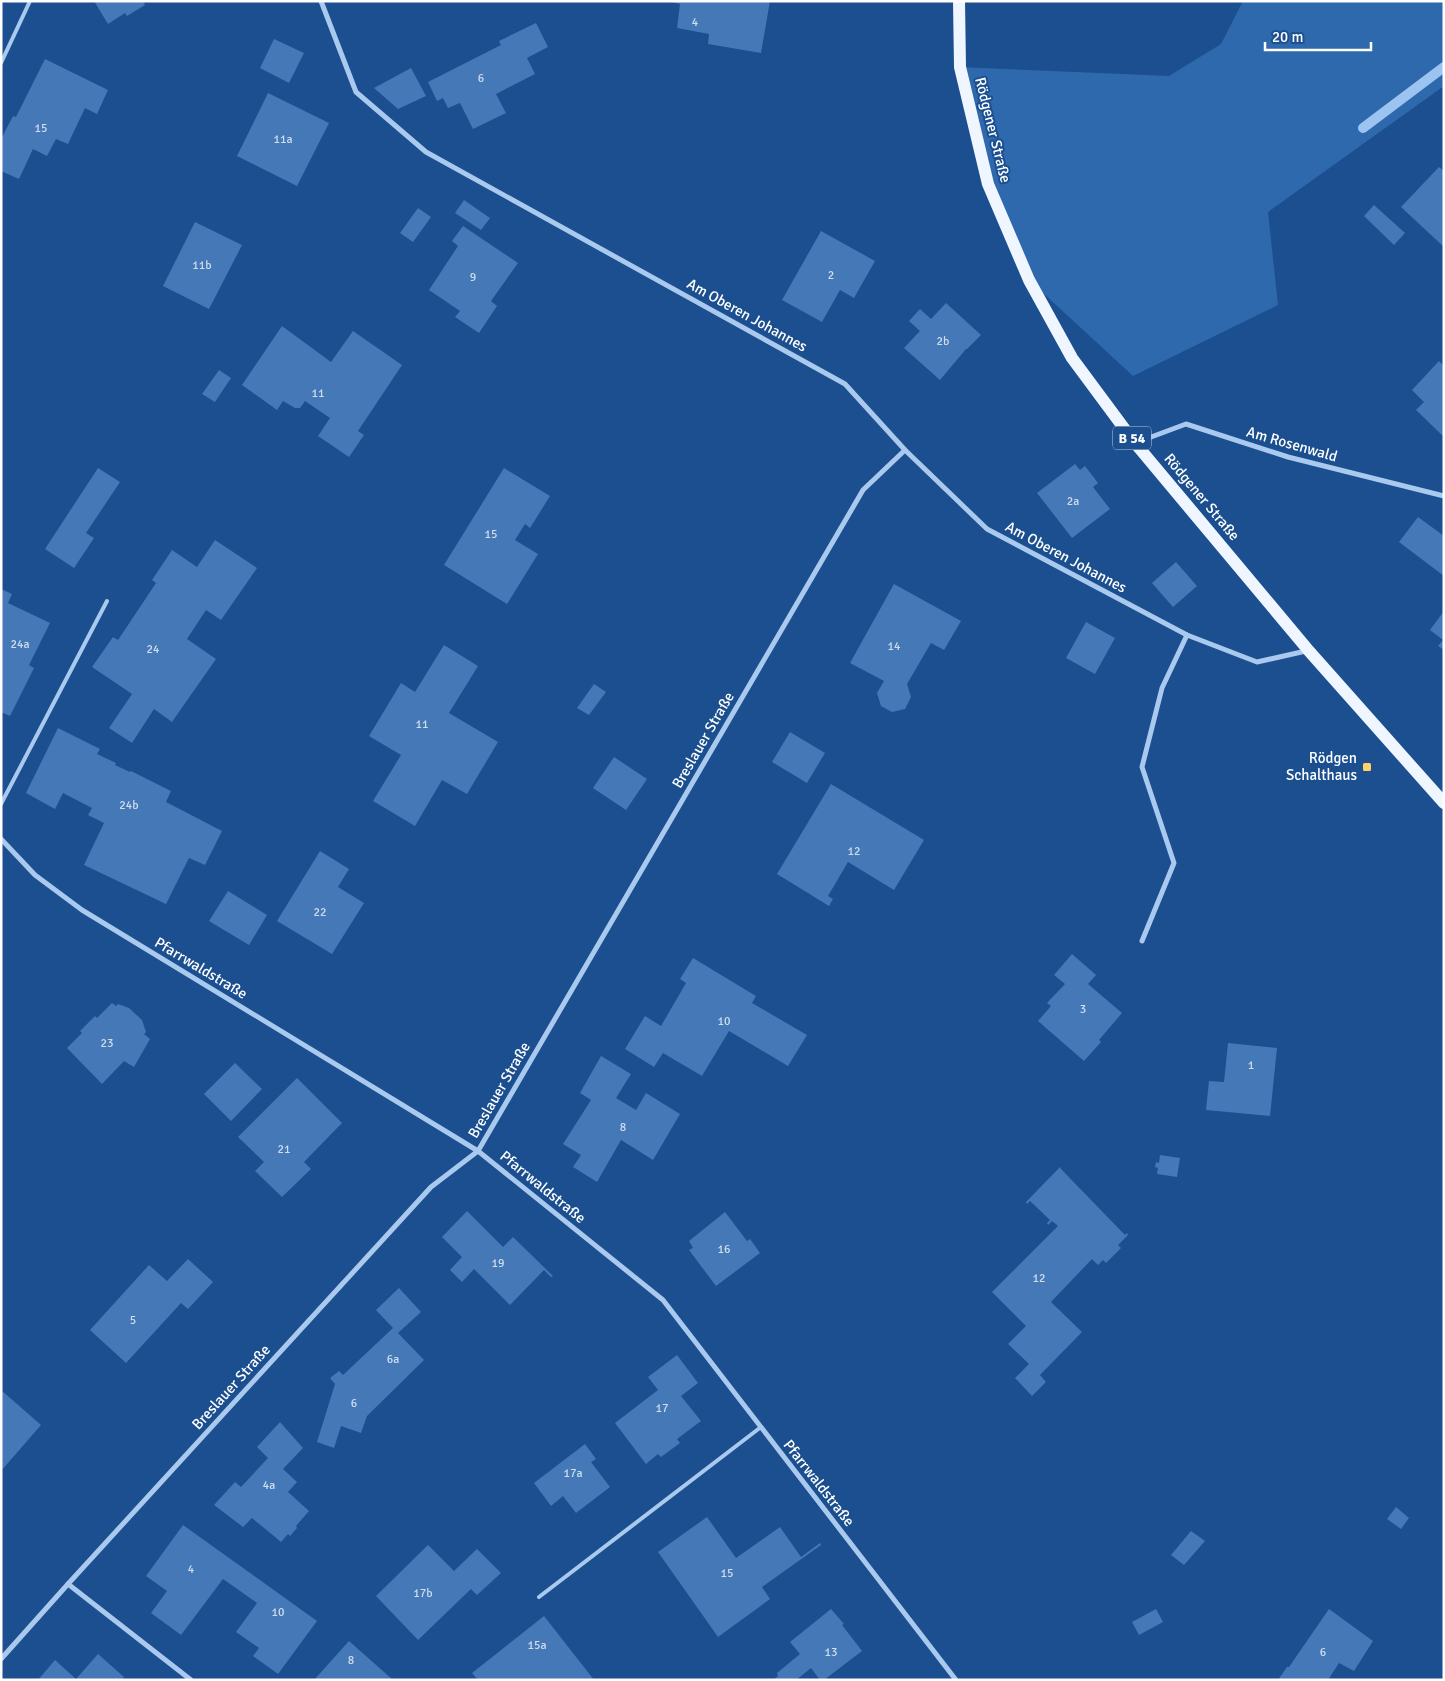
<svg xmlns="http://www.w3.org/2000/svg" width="1445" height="1681" font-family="Signika,sans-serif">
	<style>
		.green { fill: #2e69ad }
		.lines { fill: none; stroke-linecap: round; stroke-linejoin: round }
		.stream { stroke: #9cc4f0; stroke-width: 10 }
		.building { fill: #4478b7 }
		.lane { stroke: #a9c9ee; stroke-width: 4 }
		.street { stroke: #a9c9ee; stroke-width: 5 }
		.primary { stroke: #f0f6ff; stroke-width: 12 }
		.poi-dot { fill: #ffd166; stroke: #1b4f8f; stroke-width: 2 }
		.labels { text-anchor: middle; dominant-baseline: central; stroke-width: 4; stroke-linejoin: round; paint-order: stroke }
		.number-label { font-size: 12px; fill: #d0dded }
		.shield { fill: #1b4f8f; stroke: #bbcadd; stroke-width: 1 }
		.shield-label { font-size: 14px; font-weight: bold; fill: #fff }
		.street-label { font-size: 15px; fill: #fff; stroke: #1b4f8f }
		.poi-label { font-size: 15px; fill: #fff; stroke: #1b4f8f; text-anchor: end }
	</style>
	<rect width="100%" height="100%" fill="#1b4f8f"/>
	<!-- green -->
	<polygon class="green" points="1243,1 1444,1 1444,86 1268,212 1278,305 1133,376 1029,280 988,184 960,67 1169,76 1221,44"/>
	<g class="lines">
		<!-- stream -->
		<polyline class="stream" points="1363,128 1444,67"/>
	</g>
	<!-- building -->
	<g class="building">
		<polygon points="94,1 143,1 145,5 127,16 125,13 108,24"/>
		<polygon points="667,1 770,1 761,53 708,44 709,34 677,28 680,4"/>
		<polygon points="536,23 548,47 527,58 535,74 496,94 506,113 473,129 460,103 448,108 443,98 437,101 428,82 501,45 499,41"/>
		<polygon points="274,39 304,53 289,83 260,68"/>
		<polygon points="45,59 108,90 97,114 85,108 68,144 56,139 47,156 33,149 19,179 1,171 1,139 13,116 16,117"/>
		<polygon points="411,68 426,96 398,109 374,88"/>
		<polygon points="268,93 329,123 297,186 237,156"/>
		<polygon points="1439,167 1444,171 1444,247 1401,207"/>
		<polygon points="464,200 490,218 481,230 455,213"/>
		<polygon points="1374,205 1405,233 1394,245 1364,216"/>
		<polygon points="418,208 431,217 413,242 400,233"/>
		<polygon points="195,222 242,245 209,309 163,286"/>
		<polygon points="463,226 518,263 491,301 497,306 479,333 455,317 460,311 429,290 458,246 452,241"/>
		<polygon points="821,231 875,261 854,298 840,290 822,322 782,300"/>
		<polygon points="946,303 981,335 967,349 966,349 940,380 904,348 920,331 909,321 920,309 931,319"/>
		<polygon points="282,326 331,362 353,331 402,365 358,431 364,435 349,457 318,436 330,418 305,401 300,408 295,408 283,401 277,410 242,385"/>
		<polygon points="1439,361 1444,366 1444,437 1416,410 1424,402 1412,390"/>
		<polygon points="219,370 231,378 215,402 202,394"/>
		<polygon points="1075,464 1080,470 1085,466 1098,483 1093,487 1110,509 1072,538 1037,493"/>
		<polygon points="98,468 120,482 86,533 94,538 74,568 45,549"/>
		<polygon points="504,468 550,496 530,528 525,524 515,540 538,554 507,604 444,565"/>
		<polygon points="1418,517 1444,536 1444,576 1399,542"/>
		<polygon points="215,540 257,568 221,620 206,610 187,639 216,659 172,722 154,709 132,743 109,728 132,694 92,667 113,637 118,640 156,583 152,580 172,550 197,567"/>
		<polygon points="1176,562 1197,586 1173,607 1152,583"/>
		<polygon points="894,584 961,621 944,650 931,643 907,684 911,697 905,709 892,712 881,706 877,693 884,681 850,663"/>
		<polygon points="1,589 12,594 8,603 50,623 29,665 34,668 10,716 1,712"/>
		<polygon points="1444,611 1444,650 1438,646 1443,640 1430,630"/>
		<polygon points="1086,622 1115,638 1095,674 1066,658"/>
		<polygon points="444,645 478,666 449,713 498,742 467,794 442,780 415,826 373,801 401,755 369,736 401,683 415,692"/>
		<polygon points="594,684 606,692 589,715 577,708"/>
		<polygon points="58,728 100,749 97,754 116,763 115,765 130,772 131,771 171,791 166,802 222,831 205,865 189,858 166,904 84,865 104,823 88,815 92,808 63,793 55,809 26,793"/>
		<polygon points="790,732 825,753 807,783 772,762"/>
		<polygon points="614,757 647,779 626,810 593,788"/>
		<polygon points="831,784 924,840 894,890 848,862 828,896 833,899 829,906 777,874"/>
		<polygon points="320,851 349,869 338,887 364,903 332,954 277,921"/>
		<polygon points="228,891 267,915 249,945 209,921"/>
		<polygon points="1072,954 1096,975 1088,984 1122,1013 1099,1040 1101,1042 1084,1061 1038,1021 1051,1006 1047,1003 1065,984 1054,975"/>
		<polygon points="693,958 756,996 752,1003 807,1035 788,1066 729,1031 702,1076 663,1053 654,1067 625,1049 645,1016 661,1026 686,983 680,979"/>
		<polygon points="112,1003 116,1006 118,1004 129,1008 142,1020 146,1032 144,1034 150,1039 134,1067 124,1061 102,1084 67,1048 82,1033 80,1031 95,1016 97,1018"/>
		<polygon points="1228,1043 1277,1048 1270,1116 1206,1110 1209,1081 1224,1082"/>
		<polygon points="601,1056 631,1074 616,1098 636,1110 646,1093 680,1114 653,1160 621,1140 597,1182 573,1167 581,1155 563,1144 591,1100 580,1093"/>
		<polygon points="235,1063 262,1089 231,1121 204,1094"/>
		<polygon points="297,1078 342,1123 304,1162 311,1169 282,1197 255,1171 264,1162 238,1137"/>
		<polygon points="1160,1155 1180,1158 1177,1177 1157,1174 1158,1168 1155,1167 1156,1162 1159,1163"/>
		<polygon points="1060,1167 1061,1169 1125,1235 1127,1233 1128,1235 1118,1245 1121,1248 1106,1263 1103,1260 1098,1265 1092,1259 1051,1302 1082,1332 1040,1375 1046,1382 1032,1396 1015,1378 1029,1364 1008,1344 1026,1326 992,1292 1058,1226 1052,1221 1048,1225 1047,1223 1050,1220 1030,1201 1027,1204 1026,1202"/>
		<polygon points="467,1211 503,1247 513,1237 553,1276 551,1277 544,1270 510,1305 474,1269 462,1282 450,1270 462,1257 442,1237"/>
		<polygon points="725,1212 747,1241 750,1239 760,1253 716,1286 689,1250 693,1248 689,1241"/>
		<polygon points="188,1259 213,1282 188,1309 181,1303 126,1363 90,1330 149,1265 167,1281"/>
		<polygon points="399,1288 421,1312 398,1333 424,1360 367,1416 361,1433 341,1426 334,1448 317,1442 335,1384 330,1378 339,1371 343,1375 393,1328 376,1310"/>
		<polygon points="677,1355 698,1383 681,1396 701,1421 677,1439 680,1443 661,1457 658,1454 646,1464 615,1423 658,1390 648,1377"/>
		<polygon points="1,1390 41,1425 1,1471"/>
		<polygon points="280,1422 303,1448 283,1469 297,1482 288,1492 309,1511 296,1526 297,1528 290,1536 288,1534 281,1542 252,1518 243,1527 214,1505 235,1482 241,1487 268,1458 257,1447"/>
		<polygon points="585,1444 596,1459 591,1462 610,1487 576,1513 563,1496 551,1506 534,1483"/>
		<polygon points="1396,1507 1409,1518 1401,1529 1387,1519"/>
		<polygon points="707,1517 736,1558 780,1527 801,1557 820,1543 821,1545 762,1587 770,1599 718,1637 658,1552"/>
		<polygon points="183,1525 317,1621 278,1674 253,1656 259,1648 236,1632 257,1603 223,1579 181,1635 151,1613 167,1591 146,1576"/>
		<polygon points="1191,1531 1205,1541 1184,1565 1171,1555"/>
		<polygon points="428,1545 454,1571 477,1549 501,1573 477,1595 471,1589 418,1640 376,1596"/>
		<polygon points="831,1609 844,1624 842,1625 862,1651 824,1680 820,1680 811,1668 796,1680 773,1680 778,1676 777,1673 800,1654 790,1642"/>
		<polygon points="1156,1609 1163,1622 1139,1635 1132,1622"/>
		<polygon points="1329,1609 1373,1641 1354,1671 1339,1663 1328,1680 1278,1680 1287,1667 1289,1667"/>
		<polygon points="544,1616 594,1680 478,1680 472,1673"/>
		<polygon points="349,1641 393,1680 314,1680"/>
		<polygon points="98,1654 124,1677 122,1680 38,1680 55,1660 76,1679"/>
	</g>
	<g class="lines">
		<!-- lane -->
		<g class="lane">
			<polyline points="1,63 30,1"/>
			<polyline points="1,804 107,601"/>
			<polyline points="539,1597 761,1427"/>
		</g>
		<!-- street -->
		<g class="street">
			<polyline points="321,1 356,92 426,152 845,384 905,450 987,529 1187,635 1257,662 1306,651"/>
			<polyline points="1135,443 1186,424 1288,457 1444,496"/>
			<polyline points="1,839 35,875 82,910 478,1151 663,1300 956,1680"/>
			<polyline points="1142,941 1174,863 1142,767 1162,688 1187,635"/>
			<polyline points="68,1584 191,1680"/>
			<polyline points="1,1659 68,1584 431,1187 478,1151 863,490 905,450"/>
		</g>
		<!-- primary -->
		<polyline class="primary" points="959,1 960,67 988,184 1029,280 1072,358 1135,443 1309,651 1444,803"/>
	</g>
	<!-- markers -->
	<rect class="poi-dot" x="1362" y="762" width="10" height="10" rx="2.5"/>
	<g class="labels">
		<!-- number labels -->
		<g class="number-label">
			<text x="695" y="22">4</text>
			<text x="481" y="78">6</text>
			<text x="41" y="128">15</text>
			<text x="283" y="139">11a</text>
			<text x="202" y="265">11b</text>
			<text x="831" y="275">2</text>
			<text x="473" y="277">9</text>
			<text x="943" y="341">2b</text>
			<text x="318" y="393">11</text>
			<text x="1073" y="501">2a</text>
			<text x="491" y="534">15</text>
			<text x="20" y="644">24a</text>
			<text x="894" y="646">14</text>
			<text x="153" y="649">24</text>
			<text x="422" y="724">11</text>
			<text x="129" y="805">24b</text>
			<text x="854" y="851">12</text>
			<text x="320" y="912">22</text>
			<text x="1083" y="1009">3</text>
			<text x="724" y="1021">10</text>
			<text x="107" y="1043">23</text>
			<text x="1251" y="1065">1</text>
			<text x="623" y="1127">8</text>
			<text x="284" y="1149">21</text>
			<text x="724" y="1249">16</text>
			<text x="498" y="1263">19</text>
			<text x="1039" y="1278">12</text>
			<text x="133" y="1320">5</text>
			<text x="393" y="1359">6a</text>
			<text x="354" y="1403">6</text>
			<text x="662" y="1408">17</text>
			<text x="573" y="1473">17a</text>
			<text x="269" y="1485">4a</text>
			<text x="191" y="1569">4</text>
			<text x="727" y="1573">15</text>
			<text x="423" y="1593">17b</text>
			<text x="278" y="1612">10</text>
			<text x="537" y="1645">15a</text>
			<text x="831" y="1652">13</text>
			<text x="1323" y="1652">6</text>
			<text x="351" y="1660">8</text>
		</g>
		<!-- shield labels -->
		<rect class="shield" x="1113" y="426.5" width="38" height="23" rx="4"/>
		<g class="shield-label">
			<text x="1132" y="438">B 54</text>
		</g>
		<!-- street labels -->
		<g class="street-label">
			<text transform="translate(993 130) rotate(76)">Rödgener Straße</text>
			<text transform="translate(747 315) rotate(29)">Am Oberen Johannes</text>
			<text transform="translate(1292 444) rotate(16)">Am Rosenwald</text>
			<text transform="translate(1202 497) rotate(50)">Rödgener Straße</text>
			<text transform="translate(1066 557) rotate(28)">Am Oberen Johannes</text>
			<text transform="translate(703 740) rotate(-60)">Breslauer Straße</text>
			<text transform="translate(201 968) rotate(31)">Pfarrwaldstraße</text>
			<text transform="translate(499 1090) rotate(-60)">Breslauer Straße</text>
			<text transform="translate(543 1187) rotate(39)">Pfarrwaldstraße</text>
			<text transform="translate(231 1387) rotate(-48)">Breslauer Straße</text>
			<text transform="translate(819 1483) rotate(52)">Pfarrwaldstraße</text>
		</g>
		<!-- poi labels -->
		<g class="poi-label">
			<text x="1357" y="758">Rödgen<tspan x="1357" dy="17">Schalthaus</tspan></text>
		</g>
	</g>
	<!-- border -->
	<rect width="1445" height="1681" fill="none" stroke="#ffffff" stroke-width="5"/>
	<!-- scale -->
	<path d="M1265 42v8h106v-8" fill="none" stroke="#ffffff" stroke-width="2.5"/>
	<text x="1272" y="42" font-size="15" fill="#ffffff" stroke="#1b4f8f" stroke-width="4" paint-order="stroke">20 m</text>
</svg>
